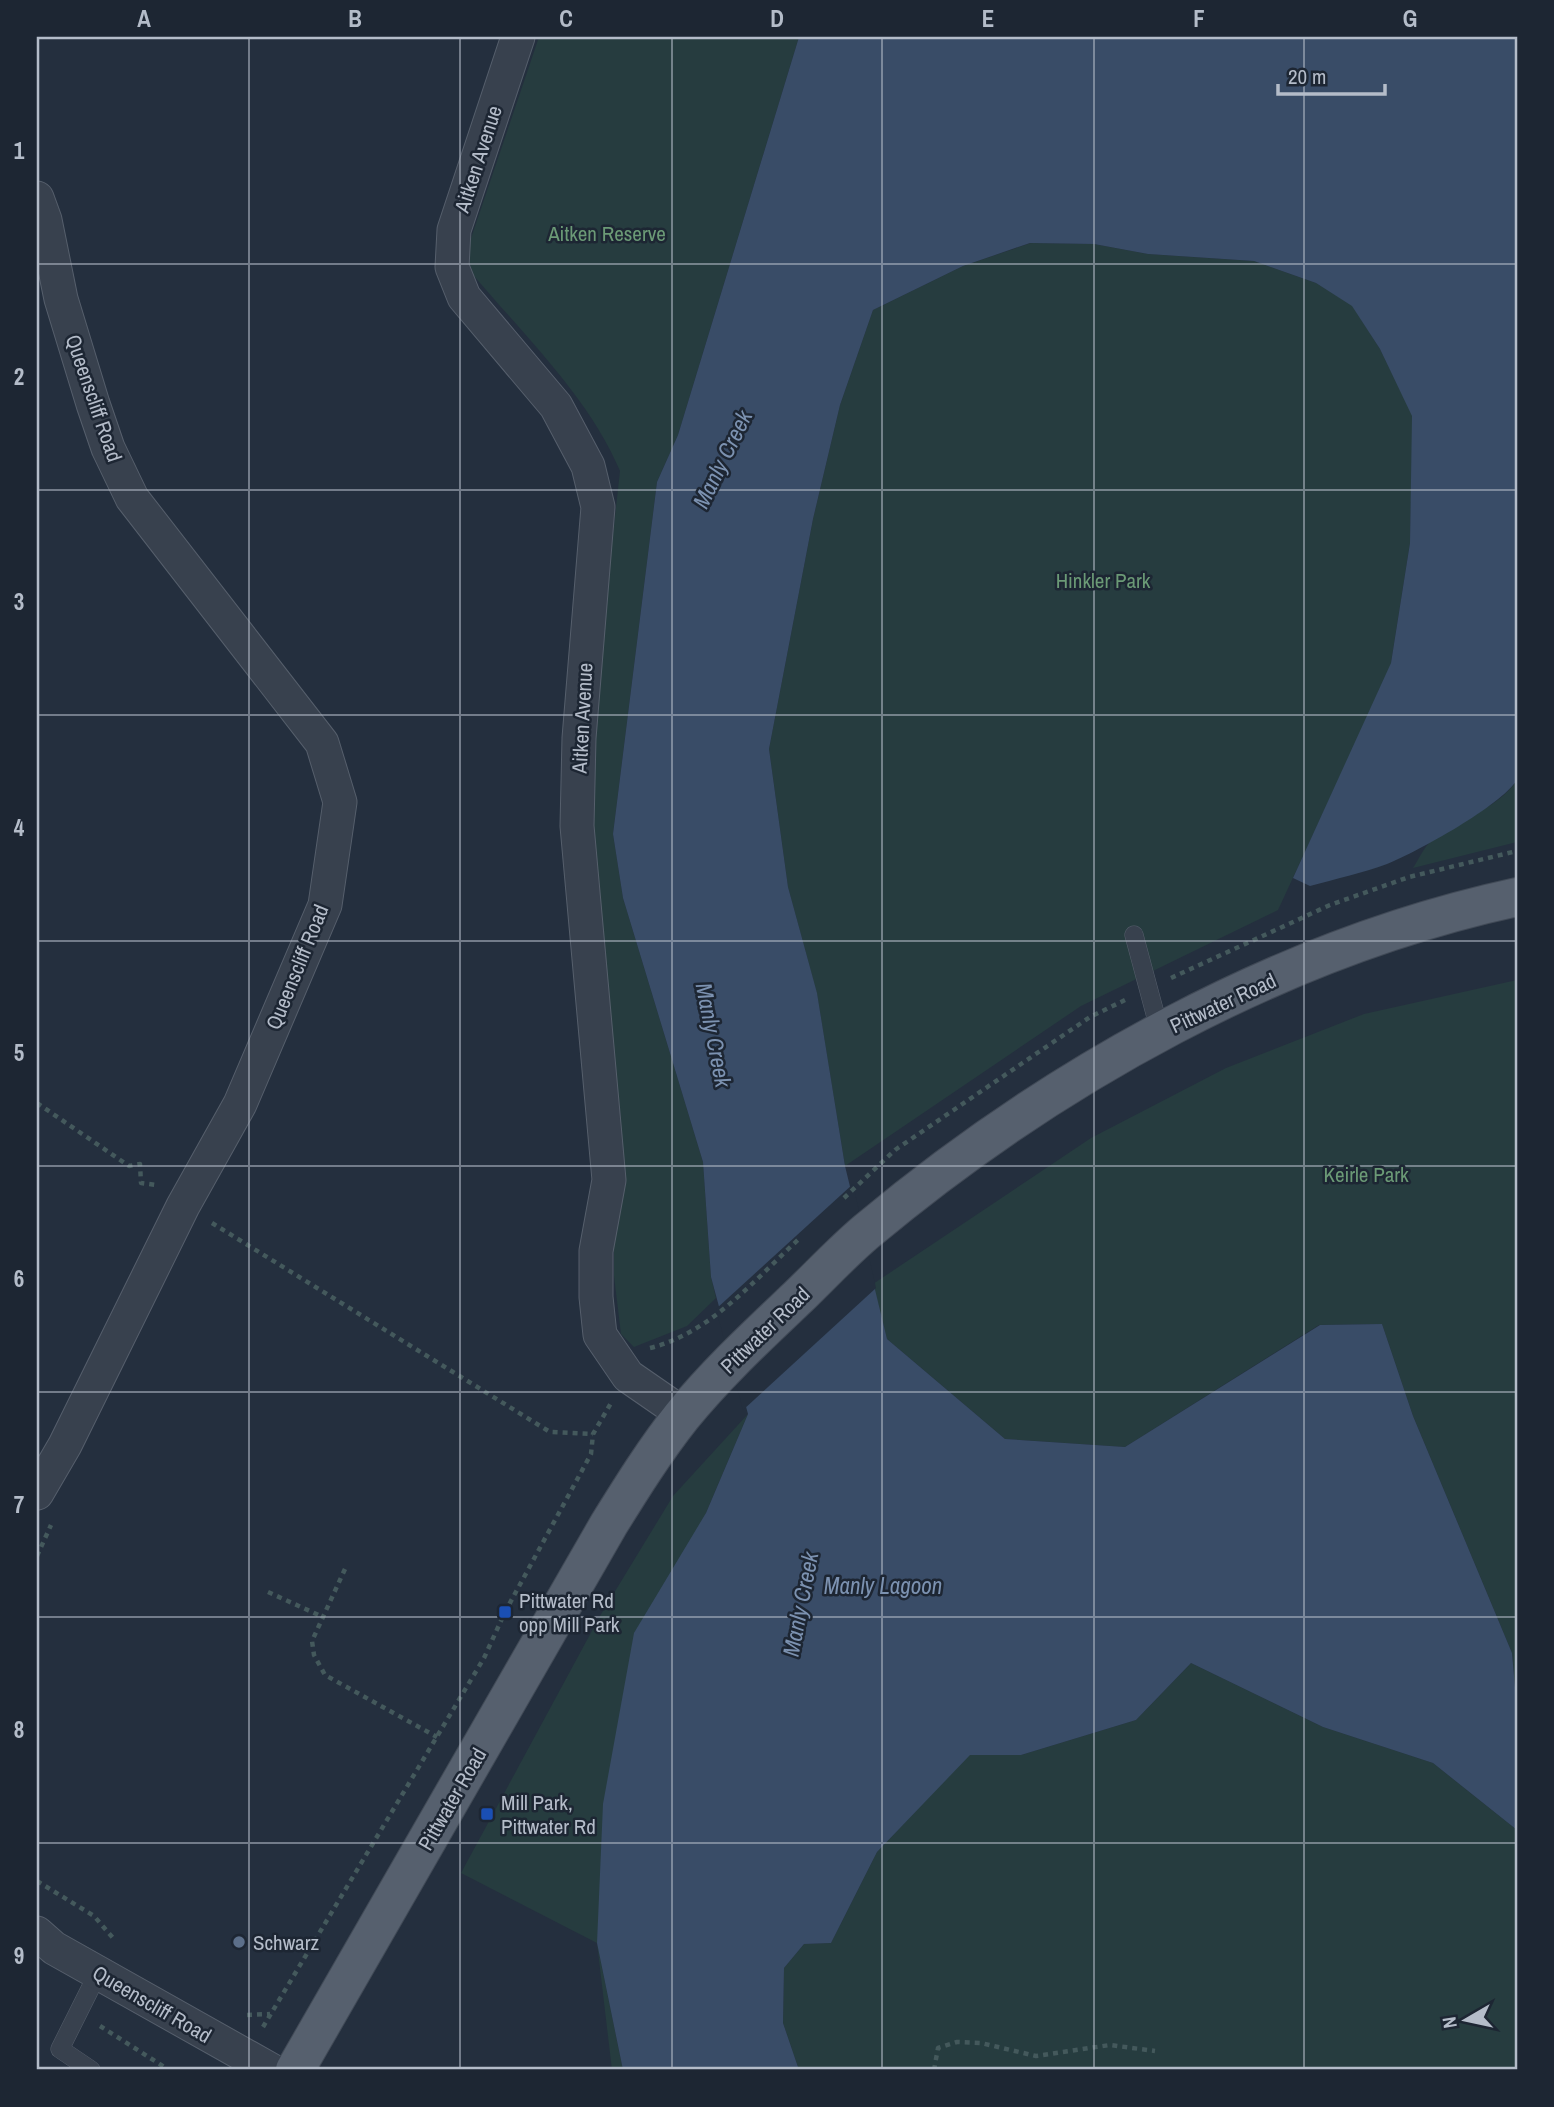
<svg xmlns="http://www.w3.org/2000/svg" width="1554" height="2107" font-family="'Archivo Narrow',sans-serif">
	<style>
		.green { fill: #263c3f }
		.water { fill: #394c67 }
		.pier { fill: #242f3e }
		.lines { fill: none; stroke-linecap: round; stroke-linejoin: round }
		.lane-casing { stroke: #565f6c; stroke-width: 19 }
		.street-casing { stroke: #565f6c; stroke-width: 35 }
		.primary-casing { stroke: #414a57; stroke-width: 40 }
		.path { stroke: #44595c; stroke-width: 4.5; stroke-dasharray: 5 5; stroke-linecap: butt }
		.lane { stroke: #38414e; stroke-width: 18 }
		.street { stroke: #38414e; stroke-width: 33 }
		.primary { stroke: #56606e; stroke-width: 38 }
		.grid { fill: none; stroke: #b4bcc9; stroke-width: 2; stroke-opacity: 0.55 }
		.transit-dot { fill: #1a4fb4; stroke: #1d2633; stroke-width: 2.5 }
		.service-dot { fill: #5c6f8a; stroke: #1d2633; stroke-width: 2.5 }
		.labels { text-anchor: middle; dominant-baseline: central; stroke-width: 5; stroke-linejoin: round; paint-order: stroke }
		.street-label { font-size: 21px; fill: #b4bcc9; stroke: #1d2633 }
		.park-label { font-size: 21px; fill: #6b9a76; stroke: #1d2633 }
		.poi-label { font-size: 21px; fill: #b4bcc9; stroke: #1d2633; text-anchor: start }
		.water-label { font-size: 23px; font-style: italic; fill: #7c92b1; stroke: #1d2633 }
		.neatline { fill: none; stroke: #b4bcc9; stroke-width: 2.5 }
		.grid-label { font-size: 23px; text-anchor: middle; font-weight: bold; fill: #b4bcc9 }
	</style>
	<rect width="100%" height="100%" fill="#242f3e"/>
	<!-- green -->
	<g class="green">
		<path d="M 539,37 L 799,37 L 678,435 L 657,482 L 613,834 L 623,898 L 703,1162 L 711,1277 L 716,1298 L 687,1326 L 634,1347 L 621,1334 L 614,1276 L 614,1231 L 624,1189 L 621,1119 L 593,864 L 594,708 L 620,471 C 590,399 524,335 474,276 L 466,253 Z"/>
		<polygon points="1031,243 1094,244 1148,254 1254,261 1316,283 1352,305 1380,349 1413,416 1410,543 1390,669 1278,910 1081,1006 845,1166 817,994 788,887 769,749 813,519 840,405 873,310 963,266"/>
		<path d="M 1517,780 L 1517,842 L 1413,868 C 1419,859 1424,847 1432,840 C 1455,818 1496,812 1517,780 Z"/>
		<polygon points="1517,980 1517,1710 1512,1653 1413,1416 1382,1324 1319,1325 1125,1447 1005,1439 887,1339 873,1284 1091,1138 1226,1068 1364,1014"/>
		<polygon points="748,1414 706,1513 597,1943 623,2070 612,2070 597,1943 461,1873 600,1616 673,1496"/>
		<polygon points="1191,1663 1323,1727 1433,1763 1517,1830 1517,2070 799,2070 783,2023 784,1968 804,1944 831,1943 877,1852 970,1754 1021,1755 1136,1720"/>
	</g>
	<!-- water -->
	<path class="water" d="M 799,37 L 1517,37 L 1517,780 C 1500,806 1419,851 1387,864 C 1363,873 1335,879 1310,886 L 1293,878 L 1391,663 L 1410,543 L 1412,416 L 1380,349 L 1352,306 L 1316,283 L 1254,261 L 1148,254 L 1094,244 L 1030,243 L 963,266 L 873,310 L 840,405 L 813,519 L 769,749 L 788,887 L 817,993 L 845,1166 L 887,1339 L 1005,1439 L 1125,1447 L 1320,1325 L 1382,1324 L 1413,1416 L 1512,1653 L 1517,1710 L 1517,1830 L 1433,1763 L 1323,1727 L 1191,1663 L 1136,1720 L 1021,1755 L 970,1755 L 877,1852 L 831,1943 L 804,1944 L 784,1968 L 783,2023 L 799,2070 L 623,2070 L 597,1943 L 603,1804 L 634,1633 L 706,1513 L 748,1414 L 711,1277 L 703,1162 L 623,898 L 613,834 L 657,482 L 678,435 Z"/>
	<!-- pier -->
	<polygon class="pier" points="853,1184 876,1288 743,1410 716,1309"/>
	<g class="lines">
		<defs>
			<g id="lane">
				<polyline points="1134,935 1160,1032"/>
				<polyline points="91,2070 60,2049 98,1973"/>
			</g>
			<g id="street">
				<polyline points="518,37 454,230 452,267 464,297 556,406 588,466 598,507 579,738 577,826 609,1180 596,1251 596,1297 600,1335 628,1376 683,1414"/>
				<polyline points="37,198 45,220 61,299 93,404 108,448 132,498 322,743 340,802 325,905 240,1104 183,1206 65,1445 37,1493"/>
				<polyline points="37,1933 54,1948 271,2070"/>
			</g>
			<path id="primary" d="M 295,2070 L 609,1524 C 632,1487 655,1450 682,1416 C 717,1373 757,1336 797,1298 C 820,1276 842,1252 867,1231 C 1051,1077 1281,948 1517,897"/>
		</defs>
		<!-- lane casing -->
		<use href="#lane" class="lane-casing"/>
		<!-- street casing -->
		<use href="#street" class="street-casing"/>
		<!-- primary casing -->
		<use href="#primary" class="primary-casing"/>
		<!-- path -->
		<g class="path">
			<polyline points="1171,978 1330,905 1409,877 1517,851"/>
			<polyline points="37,1103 129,1166 140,1164 141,1183 156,1185"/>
			<polyline points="844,1198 895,1150 1090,1017 1125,1000"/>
			<polyline points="212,1223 550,1432 593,1434"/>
			<path d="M 650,1348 C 711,1333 754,1280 799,1239"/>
			<polyline points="37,1556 51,1525"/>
			<polyline points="345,1569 312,1641 314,1655 325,1675 437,1737"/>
			<polyline points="268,1592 323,1617"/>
			<polyline points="37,1881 94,1916 113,1938"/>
			<polyline points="247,2015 270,2014"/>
			<polyline points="100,2026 169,2070"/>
			<polyline points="263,2027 484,1658 505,1612 591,1454 593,1434 611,1403"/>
			<polyline points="934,2070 938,2048 957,2042 981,2043 1036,2056 1110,2045 1155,2051"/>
		</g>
		<!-- lane -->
		<use href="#lane" class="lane"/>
		<!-- street -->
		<use href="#street" class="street"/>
		<!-- primary -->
		<use href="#primary" class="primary"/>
	</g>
	<!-- grid -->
	<path class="grid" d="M 249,37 L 249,2070M 460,37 L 460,2070M 672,37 L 672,2070M 882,37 L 882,2070M 1094,37 L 1094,2070M 1304,37 L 1304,2070M 37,264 L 1517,264M 37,490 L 1517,490M 37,715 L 1517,715M 37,941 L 1517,941M 37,1166 L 1517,1166M 37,1392 L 1517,1392M 37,1617 L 1517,1617M 37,1843 L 1517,1843"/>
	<!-- markers -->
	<g class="transit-dot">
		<rect x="498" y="1605" width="14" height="14" rx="3.5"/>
		<rect x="480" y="1807" width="14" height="14" rx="3.5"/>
	</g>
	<circle class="service-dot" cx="239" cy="1942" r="7"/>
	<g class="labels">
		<!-- street labels -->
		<g class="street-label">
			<text transform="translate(478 159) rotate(-72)">Aitken Avenue</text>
			<text transform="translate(94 398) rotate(71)">Queenscliff Road</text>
			<text transform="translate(582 718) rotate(-87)">Aitken Avenue</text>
			<text transform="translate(297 967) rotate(-68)">Queenscliff Road</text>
			<text transform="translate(1223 1003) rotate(-25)">Pittwater Road</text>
			<text transform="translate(765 1330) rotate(-44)">Pittwater Road</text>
			<text transform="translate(452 1799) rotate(-60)">Pittwater Road</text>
			<text transform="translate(152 2004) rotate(30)">Queenscliff Road</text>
		</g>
		<!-- park labels -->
		<g class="park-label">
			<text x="607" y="233">Aitken Reserve</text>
			<text x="1103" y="580">Hinkler Park</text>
			<text x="1366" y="1174">Keirle Park</text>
		</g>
		<!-- poi labels -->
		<g class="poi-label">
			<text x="519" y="1600">Pittwater Rd<tspan x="519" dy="24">opp Mill Park</tspan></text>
			<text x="501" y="1802">Mill Park,<tspan x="501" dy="24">Pittwater Rd</tspan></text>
			<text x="253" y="1942">Schwarz</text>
		</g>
		<!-- water labels -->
		<g class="water-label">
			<text transform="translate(722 459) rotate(-64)">Manly Creek</text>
			<text transform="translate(714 1035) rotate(79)">Manly Creek</text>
			<text x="883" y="1585">Manly Lagoon</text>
			<text transform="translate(800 1604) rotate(-79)">Manly Creek</text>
		</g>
	</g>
	<!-- border -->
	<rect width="1554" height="2107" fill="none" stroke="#1d2633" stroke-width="77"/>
	<!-- north arrow -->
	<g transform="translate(1466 2020) rotate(261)" stroke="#1d2633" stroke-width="5" paint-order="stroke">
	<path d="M0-5L12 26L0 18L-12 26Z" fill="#b4bcc9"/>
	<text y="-10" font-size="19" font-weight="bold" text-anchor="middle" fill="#b4bcc9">N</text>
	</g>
	<!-- scale -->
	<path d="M1278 84v10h107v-10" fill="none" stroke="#b4bcc9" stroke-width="3.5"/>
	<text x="1288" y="84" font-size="21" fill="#b4bcc9" stroke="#1d2633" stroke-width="5" paint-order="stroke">20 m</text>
	<rect x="38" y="38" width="1478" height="2030" class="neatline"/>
	<g class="grid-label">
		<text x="144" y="27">A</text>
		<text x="355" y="27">B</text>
		<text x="566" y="27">C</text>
		<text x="777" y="27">D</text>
		<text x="988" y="27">E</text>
		<text x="1199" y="27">F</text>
		<text x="1410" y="27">G</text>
		<text x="19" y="159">1</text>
		<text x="19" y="385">2</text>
		<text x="19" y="610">3</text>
		<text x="19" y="836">4</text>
		<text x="19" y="1061">5</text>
		<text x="19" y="1287">6</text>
		<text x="19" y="1513">7</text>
		<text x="19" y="1738">8</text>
		<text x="19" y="1964">9</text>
	</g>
</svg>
